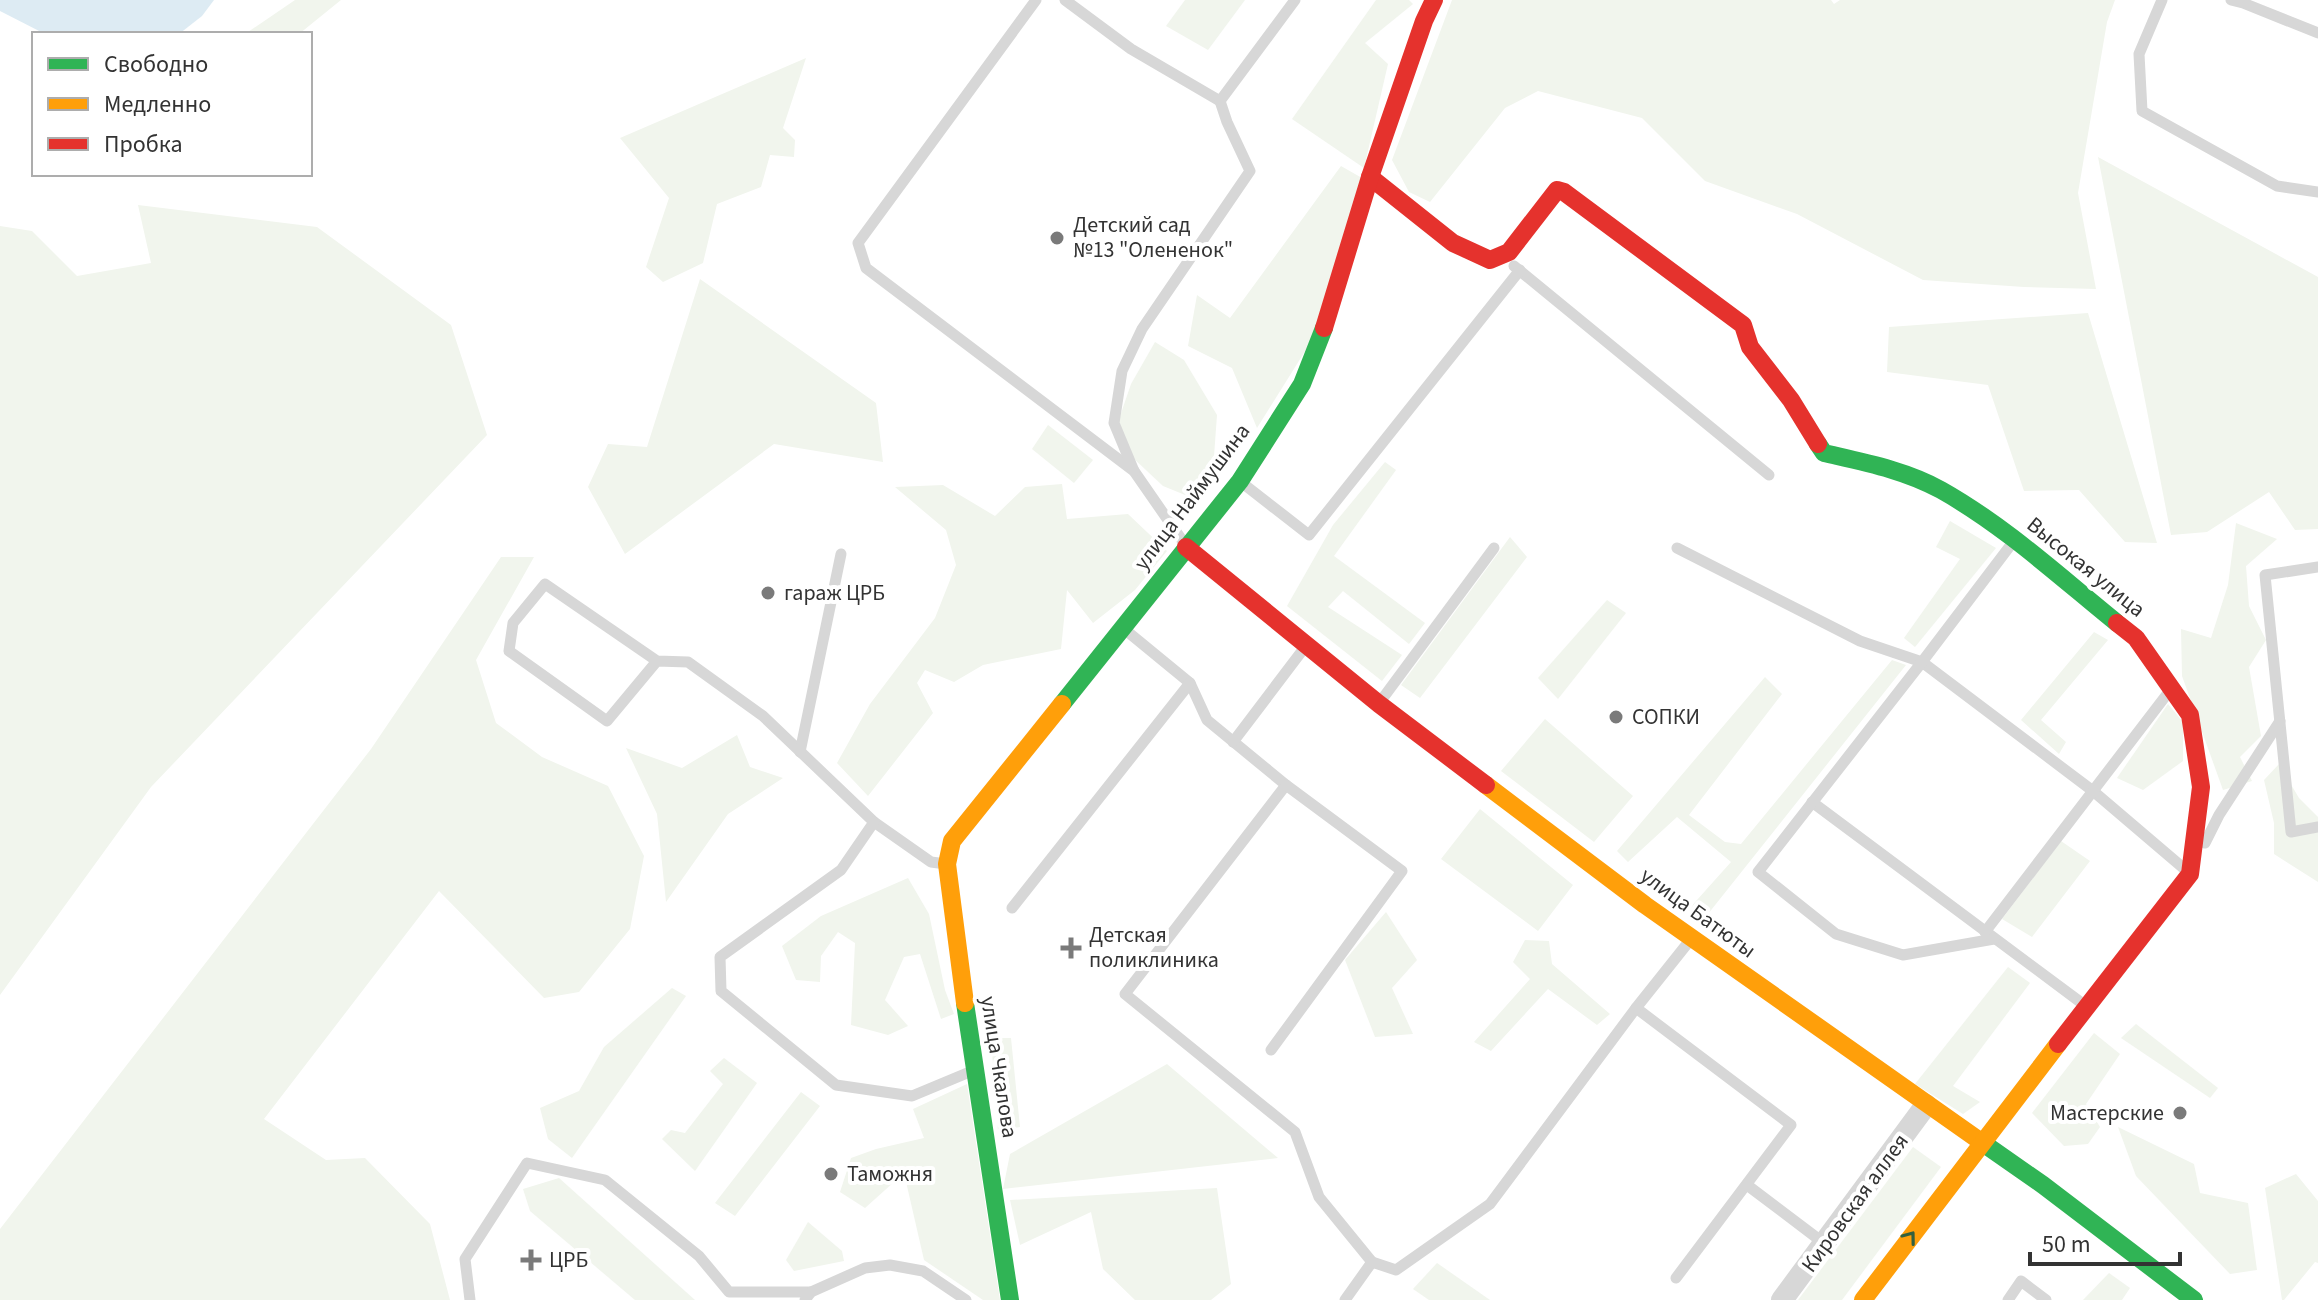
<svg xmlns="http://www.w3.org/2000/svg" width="2318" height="1300" font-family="'Source Sans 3',sans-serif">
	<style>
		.green { fill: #f1f5ed }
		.water { fill: #ddebf3 }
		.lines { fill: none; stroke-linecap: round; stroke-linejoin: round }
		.lane { stroke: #d7d7d7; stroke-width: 11 }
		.street { stroke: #d7d7d7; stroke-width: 22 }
		.fast { stroke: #30b455; stroke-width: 18 }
		.slow { stroke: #ff9f0a; stroke-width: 18 }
		.jam { stroke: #e5322d; stroke-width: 18 }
		.oneway { stroke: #32603f }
		.poi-dot { fill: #7a7a7a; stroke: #fff; stroke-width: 3 }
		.labels { text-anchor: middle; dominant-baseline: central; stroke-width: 8; stroke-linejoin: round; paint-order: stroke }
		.poi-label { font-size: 22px; fill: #333; stroke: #fff; text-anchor: start }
		.street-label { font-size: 22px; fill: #333; stroke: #fff }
	</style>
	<rect width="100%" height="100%" fill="#fff"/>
	<!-- green -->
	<g class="green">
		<polygon points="295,0 341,0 299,34 245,34"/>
		<polygon points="1185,0 1245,0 1208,50 1166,26"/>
		<polygon points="1376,0 1409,0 1413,4 1365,43 1388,64 1364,168 1292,119"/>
		<polygon points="1452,0 1831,0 1834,4 1840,0 2115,0 2107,22 2078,193 2096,289 2024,287 1923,280 1797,214 1705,181 1642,118 1538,91 1505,108 1430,202 1409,192 1392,160"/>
		<polygon points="806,58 783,128 795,140 794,157 770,155 761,187 717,204 703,263 663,282 646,267 669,198 620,138"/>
		<polygon points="2098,157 2318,277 2318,529 2295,530 2269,492 2207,532 2171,535"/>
		<polygon points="1341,166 1362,178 1312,340 1257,428 1232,368 1188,346 1197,295 1230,318"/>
		<polygon points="138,205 317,227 451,325 487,435 151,787 0,995 0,226 32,231 77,276 151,263"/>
		<polygon points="700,279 876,403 883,462 774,444 625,554 588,487 608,444 647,447"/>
		<polygon points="2088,313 2157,543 2125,542 2079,490 2024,491 1988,385 1887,372 1889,327"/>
		<polygon points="1155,342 1184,360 1217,415 1212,484 1206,494 1195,499 1163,486 1131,456 1118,422 1131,384"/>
		<polygon points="1048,425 1093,460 1074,483 1032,449"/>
		<polygon points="1385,462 1396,470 1334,556 1425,623 1409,644 1343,591 1328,607 1402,655 1382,681 1287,606 1333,525"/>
		<polygon points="1062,484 1067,519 1128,514 1167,551 1135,590 1093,623 1067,590 1061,649 983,665 954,682 925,670 917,683 933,713 868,796 837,763 870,704 935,618 956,565 946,530 895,487 943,485 995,516 1025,487"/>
		<polygon points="1950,521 1996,548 1915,647 1904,638 1960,559 1936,547"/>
		<polygon points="2236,523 2277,539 2246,566 2249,606 2266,640 2249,667 2261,736 2240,757 2252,781 2223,790 2182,676 2181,629 2211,638 2228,585"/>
		<polygon points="1510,537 1527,557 1420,698 1401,685"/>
		<polygon points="501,557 534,557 476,660 496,723 542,757 608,786 644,856 630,929 579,992 544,998 439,891 264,1119 326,1160 365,1158 430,1224 450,1300 0,1300 0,1229 371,749"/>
		<polygon points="1607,600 1626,613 1558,699 1538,678"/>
		<polygon points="2094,632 2108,640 2041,720 2066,742 2059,754 2021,720"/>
		<polygon points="1892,660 1906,665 1704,919 1688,910 1731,862 1677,817 1628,862 1617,851 1765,677 1782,694 1689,815 1725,842 1741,844"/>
		<polygon points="2168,704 2183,722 2183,761 2143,790 2117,778"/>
		<polygon points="1545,719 1633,796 1594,842 1501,771"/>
		<polygon points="737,735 750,767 783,778 728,814 666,902 657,814 626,748 682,768"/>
		<polygon points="2279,764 2299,798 2318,817 2318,882 2274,854 2274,823 2264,780"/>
		<polygon points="1480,809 1573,885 1538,931 1441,859"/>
		<polygon points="2061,841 2090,861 2032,937 2002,919"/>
		<polygon points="908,878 929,914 945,990 954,1014 941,1019 920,954 904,957 885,1000 908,1026 888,1035 851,1025 855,943 838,932 821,956 820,982 796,980 782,946 821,916"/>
		<polygon points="1386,912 1417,960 1392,988 1413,1034 1375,1037 1345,960"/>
		<polygon points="1525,940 1549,941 1552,964 1610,1014 1597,1025 1548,989 1491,1051 1474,1042 1530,979 1513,962"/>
		<polygon points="2008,967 2030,983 1953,1086 1980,1102 1963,1114 1915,1084"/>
		<polygon points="672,988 686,996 572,1158 548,1139 540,1108 579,1091 604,1047"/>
		<polygon points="2136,1024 2218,1088 2210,1098 2121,1038"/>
		<polygon points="2094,1033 2120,1054 2086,1104 2100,1127 2088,1144 2064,1146 2032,1113"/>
		<polygon points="991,1038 1011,1038 1020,1127 998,1131"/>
		<polygon points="724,1058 757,1083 695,1171 662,1139 671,1130 685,1133 723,1084 710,1071"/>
		<polygon points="1167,1064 1278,1158 1003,1189 1010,1154"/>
		<polygon points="967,1084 1000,1300 983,1300 924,1260 904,1173 865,1208 840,1192 851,1158 876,1149 924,1138 913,1109"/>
		<polygon points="801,1092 820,1106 735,1216 715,1203"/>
		<polygon points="2118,1127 2194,1164 2200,1193 2248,1203 2257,1270 2230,1274 2136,1176"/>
		<polygon points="1913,1147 1941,1167 1842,1300 1798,1300"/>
		<polygon points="2296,1174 2318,1201 2318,1263 2315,1262 2284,1300 2282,1300 2265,1188"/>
		<polygon points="559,1178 695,1300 635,1300 530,1211 523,1189"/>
		<polygon points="1217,1188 1231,1284 1211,1300 1135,1300 1103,1269 1091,1212 1020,1245 1010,1200"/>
		<polygon points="808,1222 842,1251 844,1261 794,1271 786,1260"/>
		<polygon points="1437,1263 1490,1300 1429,1300 1413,1289"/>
		<polygon points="2109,1273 2130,1288 2122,1300 2083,1300"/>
	</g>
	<!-- water -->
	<polygon class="water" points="0,0 214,0 202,16 179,34 45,34 0,11"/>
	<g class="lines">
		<!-- lane -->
		<g class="lane">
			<polyline points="1036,0 858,243 866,268 1134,471 1186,546"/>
			<polyline points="1065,0 1131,49 1220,101"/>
			<polyline points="2162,0 2139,54 2142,111 2277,186 2318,192"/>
			<polyline points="2231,0 2243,3 2318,33"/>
			<polyline points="1514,266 1769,475"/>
			<polyline points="1134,471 1114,423 1122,371 1142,329 1250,171 1227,122 1220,101 1295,0"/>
			<polyline points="1241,482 1309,535 1520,270"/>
			<polyline points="1677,548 1860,641 1922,662 2093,791 2188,872"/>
			<polyline points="2318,567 2265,575 2291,832 2318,827"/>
			<polyline points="1123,628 1190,683 1207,720 1286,785 1125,994 1295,1132 1319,1197 1372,1262"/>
			<polyline points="657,661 607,721 509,651 513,623 545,584 657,661 688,662 763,716 874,822 931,862 946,864"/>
			<polyline points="1380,702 1494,548"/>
			<polyline points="1233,742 1305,647"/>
			<polyline points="800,752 841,554"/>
			<polyline points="1812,802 2087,1007"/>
			<polyline points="874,822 841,870 720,957 721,991 836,1085 912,1096 972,1071"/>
			<polyline points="2205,843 2219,815 2280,721"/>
			<polyline points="1012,908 1190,683"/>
			<polyline points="1985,932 2171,689"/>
			<polyline points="1994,939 1903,955 1836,934 1758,872 1922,662 2013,542"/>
			<polyline points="1636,1008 1791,1125 1676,1278"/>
			<polyline points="1271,1050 1402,871 1286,785"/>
			<polyline points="1747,1185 1825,1244"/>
			<polyline points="470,1300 465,1259 527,1163 605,1180 699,1256 729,1292 811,1292"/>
			<polyline points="805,1300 811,1292 865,1268 890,1265 923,1271 966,1300"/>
			<polyline points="1345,1300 1372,1262 1396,1270 1490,1204 1636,1008 1691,939"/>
			<polyline points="2008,1300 2021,1281 2046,1300"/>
		</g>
		<!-- street -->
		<polyline class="street" points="1782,1300 1926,1105"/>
		<!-- fast -->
		<g class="fast">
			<path d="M 1818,444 L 1824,453 C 1863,462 1905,470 1941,490 C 2005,526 2060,577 2117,623"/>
			<polyline points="1062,704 1240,481 1302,384 1324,328"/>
			<polyline points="965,1003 1010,1300"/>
			<polyline points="1980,1141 2043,1185 2194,1300"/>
		</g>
		<!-- slow -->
		<g class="slow">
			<polyline points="1486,785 1645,905 1980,1141"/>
			<polyline points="965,1003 947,864 952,841 1062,704"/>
			<polyline points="1863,1300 2058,1044"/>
		</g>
		<!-- jam -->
		<g class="jam">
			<polyline points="1370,177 1453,243 1490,260 1509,252 1557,190 1564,192 1743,325 1750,347 1791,400 1818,444"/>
			<polyline points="1324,328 1370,177 1424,21 1434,0"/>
			<polyline points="1186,547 1379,704 1486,785"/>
			<polyline points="2058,1044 2190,874 2201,787 2190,715 2136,638 2117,623"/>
		</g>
	</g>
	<!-- one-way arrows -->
	<defs><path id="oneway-chevron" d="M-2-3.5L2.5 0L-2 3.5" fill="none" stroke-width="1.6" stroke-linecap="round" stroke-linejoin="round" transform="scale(2)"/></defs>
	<use class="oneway" href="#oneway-chevron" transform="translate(1910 1237) rotate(-53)"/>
	<!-- markers -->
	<g class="poi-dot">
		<circle cx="1057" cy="238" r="8"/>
		<circle cx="768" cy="593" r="8"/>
		<circle cx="1616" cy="717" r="8"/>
		<path d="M1067 936h8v8h8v8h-8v8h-8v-8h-8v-8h8z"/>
		<circle cx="2180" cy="1113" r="8"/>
		<circle cx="831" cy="1174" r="8"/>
		<path d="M527 1248h8v8h8v8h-8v8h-8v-8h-8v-8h8z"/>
	</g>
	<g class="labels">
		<!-- poi labels -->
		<g class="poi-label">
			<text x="1073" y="225">Детский сад<tspan x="1073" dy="25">№13 "Олененок"</tspan></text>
			<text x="784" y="593">гараж ЦРБ</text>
			<text x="1632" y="717">СОПКИ</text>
			<text x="1089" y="935">Детская<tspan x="1089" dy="25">поликлиника</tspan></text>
			<text x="2164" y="1113" text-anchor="end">Мастерские</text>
			<text x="847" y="1174">Таможня</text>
			<text x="549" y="1260">ЦРБ</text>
		</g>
		<!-- street labels -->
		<g class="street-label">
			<text transform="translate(1192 497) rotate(-53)">улица Наймушина</text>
			<text transform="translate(2086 567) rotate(39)">Высокая улица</text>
			<text transform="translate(1698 913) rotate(36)">улица Батюты</text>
			<text transform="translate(999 1067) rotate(81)">улица Чкалова</text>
			<text transform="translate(1855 1203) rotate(-54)">Кировская аллея</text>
		</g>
	</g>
	<!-- legend -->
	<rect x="32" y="32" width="280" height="144" fill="#ffffff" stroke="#adadad" stroke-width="2"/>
	<rect x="48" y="58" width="40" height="12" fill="#30b455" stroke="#adadad" stroke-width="2"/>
	<text x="104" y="72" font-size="24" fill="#333333">Свободно</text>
	<rect x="48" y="98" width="40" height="12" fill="#ff9f0a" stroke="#adadad" stroke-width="2"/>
	<text x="104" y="112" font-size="24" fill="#333333">Медленно</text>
	<rect x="48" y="138" width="40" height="12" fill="#e5322d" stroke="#adadad" stroke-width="2"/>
	<text x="104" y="152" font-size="24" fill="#333333">Пробка</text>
	<!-- scale -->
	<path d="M2030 1252v12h150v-12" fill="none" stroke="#333333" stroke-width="4"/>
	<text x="2042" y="1252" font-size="24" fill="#333333" stroke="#ffffff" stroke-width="6" paint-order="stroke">50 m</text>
</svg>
